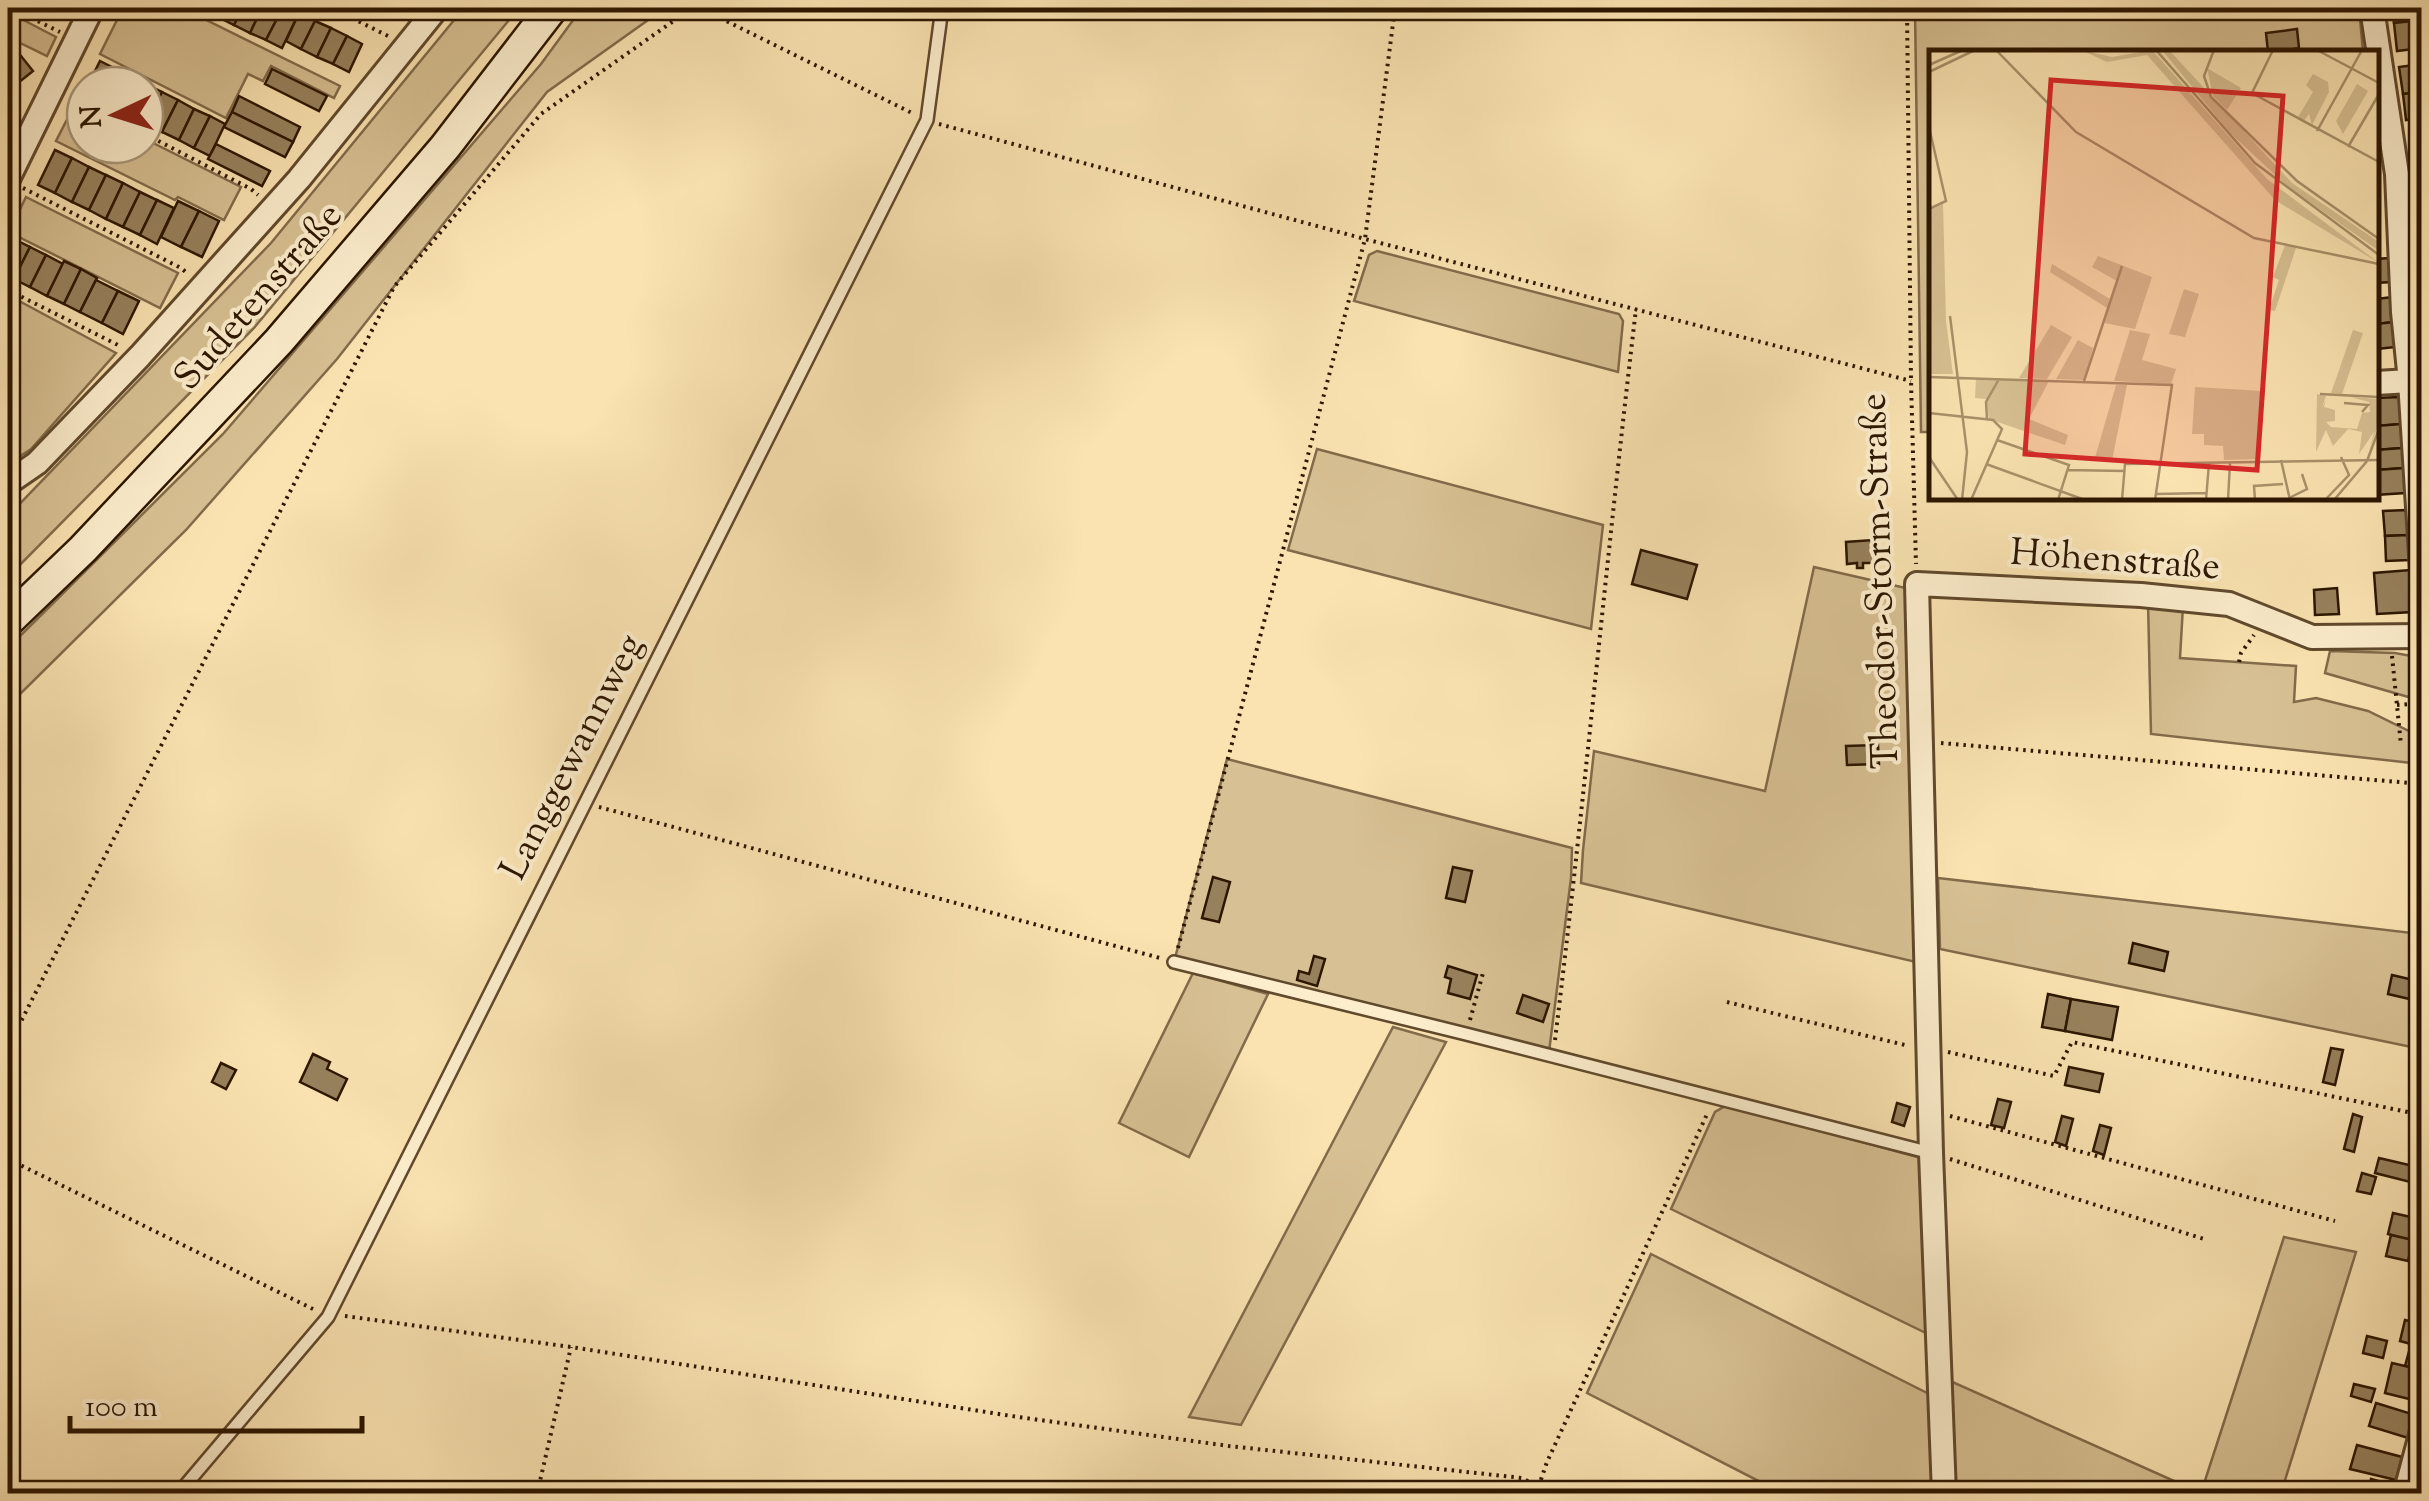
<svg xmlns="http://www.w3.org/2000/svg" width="2429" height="1501" font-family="'Sorts Mill Goudy',serif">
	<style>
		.green { fill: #d7c093; stroke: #826b4a; stroke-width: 2.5 }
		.building { fill: #97815c; stroke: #2c1600; stroke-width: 2.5 }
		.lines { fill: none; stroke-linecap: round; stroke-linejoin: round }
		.service-casing { stroke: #60492c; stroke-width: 16 }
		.minor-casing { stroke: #60492c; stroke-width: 28 }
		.secondary-casing { stroke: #2c1600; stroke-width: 35 }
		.path { stroke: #2c1600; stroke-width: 4; stroke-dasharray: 2.5 5; stroke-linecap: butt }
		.service { stroke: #fcedcc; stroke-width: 11 }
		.minor { stroke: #fcedcc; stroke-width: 22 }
		.secondary { stroke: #fcedcc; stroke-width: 30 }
		.labels { text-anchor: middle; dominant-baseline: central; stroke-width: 8; stroke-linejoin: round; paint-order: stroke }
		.street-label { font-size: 38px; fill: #2c1600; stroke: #fcedcc }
		.inset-road { fill: none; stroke: #a8916a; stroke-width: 2.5 }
		.view { fill: #d62828; fill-opacity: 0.15; stroke: #d62828; stroke-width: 5 }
		.inset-edge { fill: none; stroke: #2c1600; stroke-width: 5 }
	</style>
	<rect width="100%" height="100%" fill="#fae3b1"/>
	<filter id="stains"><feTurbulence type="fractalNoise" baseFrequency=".002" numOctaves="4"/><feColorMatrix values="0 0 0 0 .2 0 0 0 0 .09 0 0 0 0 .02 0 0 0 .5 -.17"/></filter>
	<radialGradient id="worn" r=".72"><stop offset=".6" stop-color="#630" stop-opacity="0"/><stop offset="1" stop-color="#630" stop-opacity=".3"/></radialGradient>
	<!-- green -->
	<g class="green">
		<polygon points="123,8 182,8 340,86 334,98 271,66 263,81 248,74 226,118 100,54"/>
		<polygon points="464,8 519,8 254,328 8,577 8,516 271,243"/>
		<polygon points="582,8 665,8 547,92 337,359 186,530 8,706 8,648 223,434 541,64"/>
		<polygon points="1915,8 2359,8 2363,52 1932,52 1932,432 1921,432"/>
		<polygon points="8,12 56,37 47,56 8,37"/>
		<polygon points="75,104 85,109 85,145 145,145 145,139 241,187 224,220 178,197 175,200 56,141"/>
		<polygon points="26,197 178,273 160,308 9,232"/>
		<polygon points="1377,251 1619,314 1623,321 1618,372 1354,301 1369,255"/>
		<polygon points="8,295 116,353 31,449 8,464"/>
		<polygon points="1317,449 1603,525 1591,629 1288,550"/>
		<polygon points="1814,567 1910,589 1920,963 1581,883 1583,850 1594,751 1765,791"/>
		<polygon points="2148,602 2183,606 2180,658 2296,666 2294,702 2316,698 2368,711 2421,737 2421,764 2151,734"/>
		<polygon points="2330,651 2395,653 2417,657 2419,700 2325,673"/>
		<polygon points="1227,759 1572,848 1571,878 1549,1052 1174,962"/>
		<polygon points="1938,878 2421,934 2421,1049 1940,949"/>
		<polygon points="1193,973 1268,994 1189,1157 1119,1123"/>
		<polygon points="1393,1027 1446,1042 1241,1425 1189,1417"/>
		<polygon points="1727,1105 1921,1158 1932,1336 1671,1209 1715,1112"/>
		<polygon points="2284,1237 2356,1252 2281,1493 1952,1493 1948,1380 2201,1493"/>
		<polygon points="1651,1254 1935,1397 1939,1493 1782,1493 1587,1393"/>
	</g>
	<!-- building -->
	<g class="building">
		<polygon points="223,8 243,8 234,25 218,17"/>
		<polygon points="243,8 262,8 250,33 234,25"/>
		<polygon points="262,8 273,8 281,11 266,40 250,33"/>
		<polygon points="2392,8 2422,8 2422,20 2394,23"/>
		<polygon points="281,11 296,19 282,48 266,40"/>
		<polygon points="299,13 315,21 301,49 286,41"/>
		<polygon points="2422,20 2422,48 2397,51 2394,23"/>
		<polygon points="315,21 331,28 317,57 301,49"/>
		<polygon points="331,28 347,36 333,64 317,57"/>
		<polygon points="2297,29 2299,48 2293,49 2293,52 2268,52 2266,33"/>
		<polygon points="347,36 362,44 349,72 333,64"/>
		<polygon points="21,56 33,71 8,91 8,66"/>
		<polygon points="100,61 162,92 146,124 145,85 88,85"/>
		<polygon points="2422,64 2422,92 2403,94 2399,67"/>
		<polygon points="272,69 327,96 319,111 265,84"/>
		<polygon points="162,92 178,100 162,132 146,124"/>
		<polygon points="2422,92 2422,118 2406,120 2403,94"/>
		<polygon points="239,96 300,127 293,142 232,112"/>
		<polygon points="178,100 194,109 179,140 162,132"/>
		<polygon points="194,109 210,116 194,148 179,140"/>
		<polygon points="232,112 293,142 285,157 224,127"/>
		<polygon points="210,116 225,124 210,156 194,148"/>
		<polygon points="216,144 270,171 262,186 208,159"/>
		<polygon points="55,150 72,158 55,193 38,185"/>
		<polygon points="72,158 89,167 72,202 55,193"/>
		<polygon points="89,167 106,175 89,210 72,202"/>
		<polygon points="106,175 123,183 106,219 89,210"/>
		<polygon points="123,183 140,192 123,227 106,219"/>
		<polygon points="140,192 157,200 140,235 123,227"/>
		<polygon points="157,200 174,208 157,244 140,235"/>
		<polygon points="178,201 199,211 181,247 161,237"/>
		<polygon points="199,211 219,221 202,257 181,247"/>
		<polygon points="12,238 30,247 14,279 8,276 8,248"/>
		<polygon points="30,247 46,255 30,287 14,279"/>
		<polygon points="46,255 63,264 47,296 30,287"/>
		<polygon points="2389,258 2391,282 2376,283 2376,259"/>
		<polygon points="64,261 81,269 64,304 47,296"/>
		<polygon points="81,269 97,278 80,312 64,304"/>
		<polygon points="96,280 118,291 102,323 80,312"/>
		<polygon points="118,291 139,301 123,334 102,323"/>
		<polygon points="2393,297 2394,322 2376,324 2376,299"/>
		<polygon points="2394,322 2396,347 2376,349 2376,324"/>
		<polygon points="2399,397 2401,424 2376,426 2376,398"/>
		<polygon points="2401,424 2402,448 2376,450 2376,426"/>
		<polygon points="2402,448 2404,468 2376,470 2376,450"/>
		<polygon points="2404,468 2405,493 2376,495 2376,470"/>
		<polygon points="2406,510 2408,535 2385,536 2383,511"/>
		<polygon points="2408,535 2409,560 2386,561 2385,536"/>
		<polygon points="1873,540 1875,563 1863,563 1863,568 1857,568 1857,563 1847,564 1846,542"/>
		<polygon points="1641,550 1697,565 1687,599 1632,584"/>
		<polygon points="2410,570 2413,612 2377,614 2374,573"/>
		<polygon points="2337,588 2339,614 2315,615 2314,590"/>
		<polygon points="1878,745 1879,764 1847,765 1846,746"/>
		<polygon points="1453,867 1472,871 1465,902 1446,898"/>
		<polygon points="1213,877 1230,882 1219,922 1202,918"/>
		<polygon points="2133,943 2168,952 2164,971 2129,963"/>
		<polygon points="1314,956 1325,959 1317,986 1297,980 1299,971 1309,974"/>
		<polygon points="1448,966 1477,975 1470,999 1448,993 1451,979 1445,977"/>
		<polygon points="2392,975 2422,982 2422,1002 2388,994"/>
		<polygon points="2048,994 2071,999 2065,1031 2042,1027"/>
		<polygon points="1523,995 1549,1004 1543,1022 1517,1013"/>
		<polygon points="2071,999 2118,1007 2112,1040 2065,1031"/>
		<polygon points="2331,1048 2343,1050 2335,1085 2323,1082"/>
		<polygon points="313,1054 330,1062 327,1069 347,1079 337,1100 300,1082"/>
		<polygon points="221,1063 236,1070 226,1089 212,1082"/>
		<polygon points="2069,1067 2103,1074 2099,1092 2065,1085"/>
		<polygon points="1998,1099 2011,1102 2004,1128 1991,1125"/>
		<polygon points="1897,1103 1910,1107 1904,1126 1892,1122"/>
		<polygon points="2353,1114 2362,1117 2354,1152 2344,1149"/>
		<polygon points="2062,1116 2073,1119 2066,1146 2055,1142"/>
		<polygon points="2100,1125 2111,1128 2104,1155 2093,1151"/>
		<polygon points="2379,1158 2422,1168 2422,1185 2375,1173"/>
		<polygon points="2362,1173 2376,1177 2371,1194 2357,1191"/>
		<polygon points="2393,1213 2415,1218 2410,1240 2388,1234"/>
		<polygon points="2391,1235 2413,1240 2408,1261 2386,1256"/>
		<polygon points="2405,1320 2422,1324 2422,1370 2405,1366 2411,1344 2400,1341"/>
		<polygon points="2367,1336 2387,1341 2383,1358 2363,1353"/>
		<polygon points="2392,1363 2422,1370 2421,1402 2385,1393"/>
		<polygon points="2354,1384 2375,1389 2371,1402 2351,1396"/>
		<polygon points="2376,1403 2415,1415 2408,1438 2369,1426"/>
		<polygon points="2357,1445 2402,1457 2396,1480 2350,1469"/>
		<polygon points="2371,1479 2397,1486 2395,1494 2369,1489"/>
	</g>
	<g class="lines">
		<defs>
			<g id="service">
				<polyline points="1174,962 1466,1034 1931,1153"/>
				<polyline points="178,1494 328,1317 927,120 942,8"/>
			</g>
			<g id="minor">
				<polyline points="2372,8 2397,174 2403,312 2410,381 2422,570"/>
				<polyline points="8,179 92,8"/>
				<polyline points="2376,383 2410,381"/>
				<polyline points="8,483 37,463 140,356 299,179 437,8"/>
				<polyline points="1944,1494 1931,1153 1917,584 2141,595 2229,604 2312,637 2422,636"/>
				<polyline points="2405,1494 2422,1431"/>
			</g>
			<polyline id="secondary" points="8,621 83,549 279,341 445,147 552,8"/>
		</defs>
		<!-- service casing -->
		<use href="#service" class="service-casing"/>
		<!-- minor casing -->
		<use href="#minor" class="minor-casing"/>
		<!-- secondary casing -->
		<use href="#secondary" class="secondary-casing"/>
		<!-- path -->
		<g class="path">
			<polyline points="11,8 60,32"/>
			<polyline points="332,8 390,37"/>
			<polyline points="700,8 912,113"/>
			<polyline points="1907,8 1911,381 1916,564"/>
			<polyline points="71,96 85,103"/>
			<polyline points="8,111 17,115"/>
			<polyline points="939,124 1365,239 1911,381"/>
			<polyline points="145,134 251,189 258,195"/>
			<polyline points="23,188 181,268 188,274"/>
			<polyline points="8,290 120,346"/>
			<polyline points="2392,656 2401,745"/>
			<polyline points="2239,662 2241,653 2254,635"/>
			<polyline points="2397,705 2422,703"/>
			<polyline points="1941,743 2422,784"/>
			<polyline points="599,807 1160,958"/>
			<polyline points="1178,948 1365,239 1395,8"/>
			<polyline points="1727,1002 1909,1046"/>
			<polyline points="1470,1020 1483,973"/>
			<path d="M 1555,1040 C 1585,796 1607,552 1636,309"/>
			<polyline points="8,1047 394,287 541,114 692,8"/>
			<polyline points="1948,1052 2054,1076 2072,1042 2422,1115"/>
			<polyline points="1950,1116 2335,1221"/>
			<polyline points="8,1159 313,1309"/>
			<polyline points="1950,1159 2204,1239"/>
			<polyline points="345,1316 571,1347 1018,1417 1229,1446 1522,1478 1553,1494"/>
			<polyline points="537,1494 571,1347"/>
			<polyline points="1536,1494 1547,1462 1708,1112"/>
		</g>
		<!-- service -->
		<use href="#service" class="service"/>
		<!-- minor -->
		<use href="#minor" class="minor"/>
		<!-- secondary -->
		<use href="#secondary" class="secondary"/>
	</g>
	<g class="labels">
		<!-- street labels -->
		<g class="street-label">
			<text transform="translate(260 298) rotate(-49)">Sudetenstraße</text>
			<text transform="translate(2115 562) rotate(4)">Höhenstraße</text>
			<text transform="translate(1882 581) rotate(-92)">Theodor-Storm-Straße</text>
			<text transform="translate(574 758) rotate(-63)">Langgewannweg</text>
		</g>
	</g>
	<!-- overview -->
	<g transform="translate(1929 50)">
		<rect width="450" height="450" fill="#fae3b1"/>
		<path d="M 152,0 L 183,7 L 223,0 L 338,129 L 450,213 L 346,150 L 218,5 L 178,12 ZM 233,0 L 240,0 L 363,133 L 450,192 L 450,201 L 358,136 L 300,82 ZM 278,18 L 312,38 L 298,60 L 284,46 ZM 384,24 L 399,32 L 400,42 L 383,75 L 380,64 L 375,71 L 369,67 L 384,42 L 377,35 ZM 428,34 L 439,41 L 414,84 L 407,71 ZM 14,154 L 17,271 L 24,324 L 0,324 L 0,160 ZM 356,195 L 367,198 L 346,261 L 340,260 L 350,230 L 344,227 ZM 169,206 L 223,227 L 206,279 L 175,273 L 188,231 L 163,217 ZM 123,214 L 181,249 L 178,258 L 121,222 ZM 255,239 L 270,244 L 256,287 L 240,284 ZM 122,275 L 143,287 L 118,329 L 90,328 ZM 201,280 L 221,284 L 213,310 L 247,319 L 242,334 L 185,331 ZM 424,280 L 434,283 L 413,344 L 402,343 ZM 149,290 L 164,298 L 155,330 L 127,329 ZM 47,328 L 120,331 L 100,369 L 139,385 L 136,395 L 60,369 L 57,349 L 46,348 ZM 187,335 L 198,335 L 183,411 L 165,411 ZM 266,337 L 334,341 L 331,409 L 295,410 L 294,396 L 275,395 L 275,384 L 263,384 ZM 388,344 L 397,346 L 393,358 L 397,350 L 395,357 L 406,360 L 406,371 L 397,372 L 402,377 L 428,379 L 433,363 L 441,362 L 440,352 L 421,347 L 450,349 L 450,372 L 440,402 L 445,382 L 430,404 L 433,382 L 419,379 L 404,396 L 397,380 L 387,402 Z" fill="#d7c093"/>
		<path class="inset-road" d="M 67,0 L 147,82 L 325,188 L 450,214M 160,0 L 199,0M 227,0 L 326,113 L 450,205M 285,0 L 275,26 L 282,47 L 368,131 L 450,189M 344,0 L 323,43 L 450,112M 388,0 L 450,33M 0,15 L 34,0M 0,22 L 46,0M 0,77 L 17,151 L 0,159M 388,81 L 433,0M 419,97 L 450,44M 21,266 L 38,402 L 33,450M 0,327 L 243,335 L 226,450M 155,331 L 193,216M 391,344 L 450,347M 415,353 L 439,355 L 433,362M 0,363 L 64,370 L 73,379 L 42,450M 58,369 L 57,352 L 70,329M 68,390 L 140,415 L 129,450M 0,407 L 29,450M 352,410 L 361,450M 57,414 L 156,450M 138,420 L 196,421M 227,444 L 278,443M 360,448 L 378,439 L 373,424M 193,450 L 196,414 L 450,410M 277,450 L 280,413M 299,450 L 301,413M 326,450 L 325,436 L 354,434M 396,450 L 420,425 L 412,407M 405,450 L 438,411 L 450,379"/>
		<path class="view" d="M 122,30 L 354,46 L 328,420 L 96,404 Z"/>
		<rect width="450" height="450" class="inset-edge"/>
	</g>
	<!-- margin -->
	<rect width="2429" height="1501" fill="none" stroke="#fae3b1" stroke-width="40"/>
	<rect x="10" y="10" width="2409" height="1481" fill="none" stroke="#2c1600" stroke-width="5"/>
	<rect x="20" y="20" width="2389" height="1461" fill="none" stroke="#2c1600" stroke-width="2.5"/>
	<!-- north arrow -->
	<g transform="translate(115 115) rotate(266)"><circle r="48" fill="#fcedcc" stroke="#a9977a" stroke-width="2.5"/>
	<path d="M0-8L18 38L0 25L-18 38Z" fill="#8f2418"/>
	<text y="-15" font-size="28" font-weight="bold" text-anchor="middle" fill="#2c1600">N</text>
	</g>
	<!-- scale -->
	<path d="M70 1416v15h292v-15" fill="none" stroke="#2c1600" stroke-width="5"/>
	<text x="85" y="1416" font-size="30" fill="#2c1600" stroke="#fcedcc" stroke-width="8" paint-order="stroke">100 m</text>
	<rect width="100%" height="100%" filter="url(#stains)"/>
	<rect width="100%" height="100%" fill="url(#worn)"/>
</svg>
